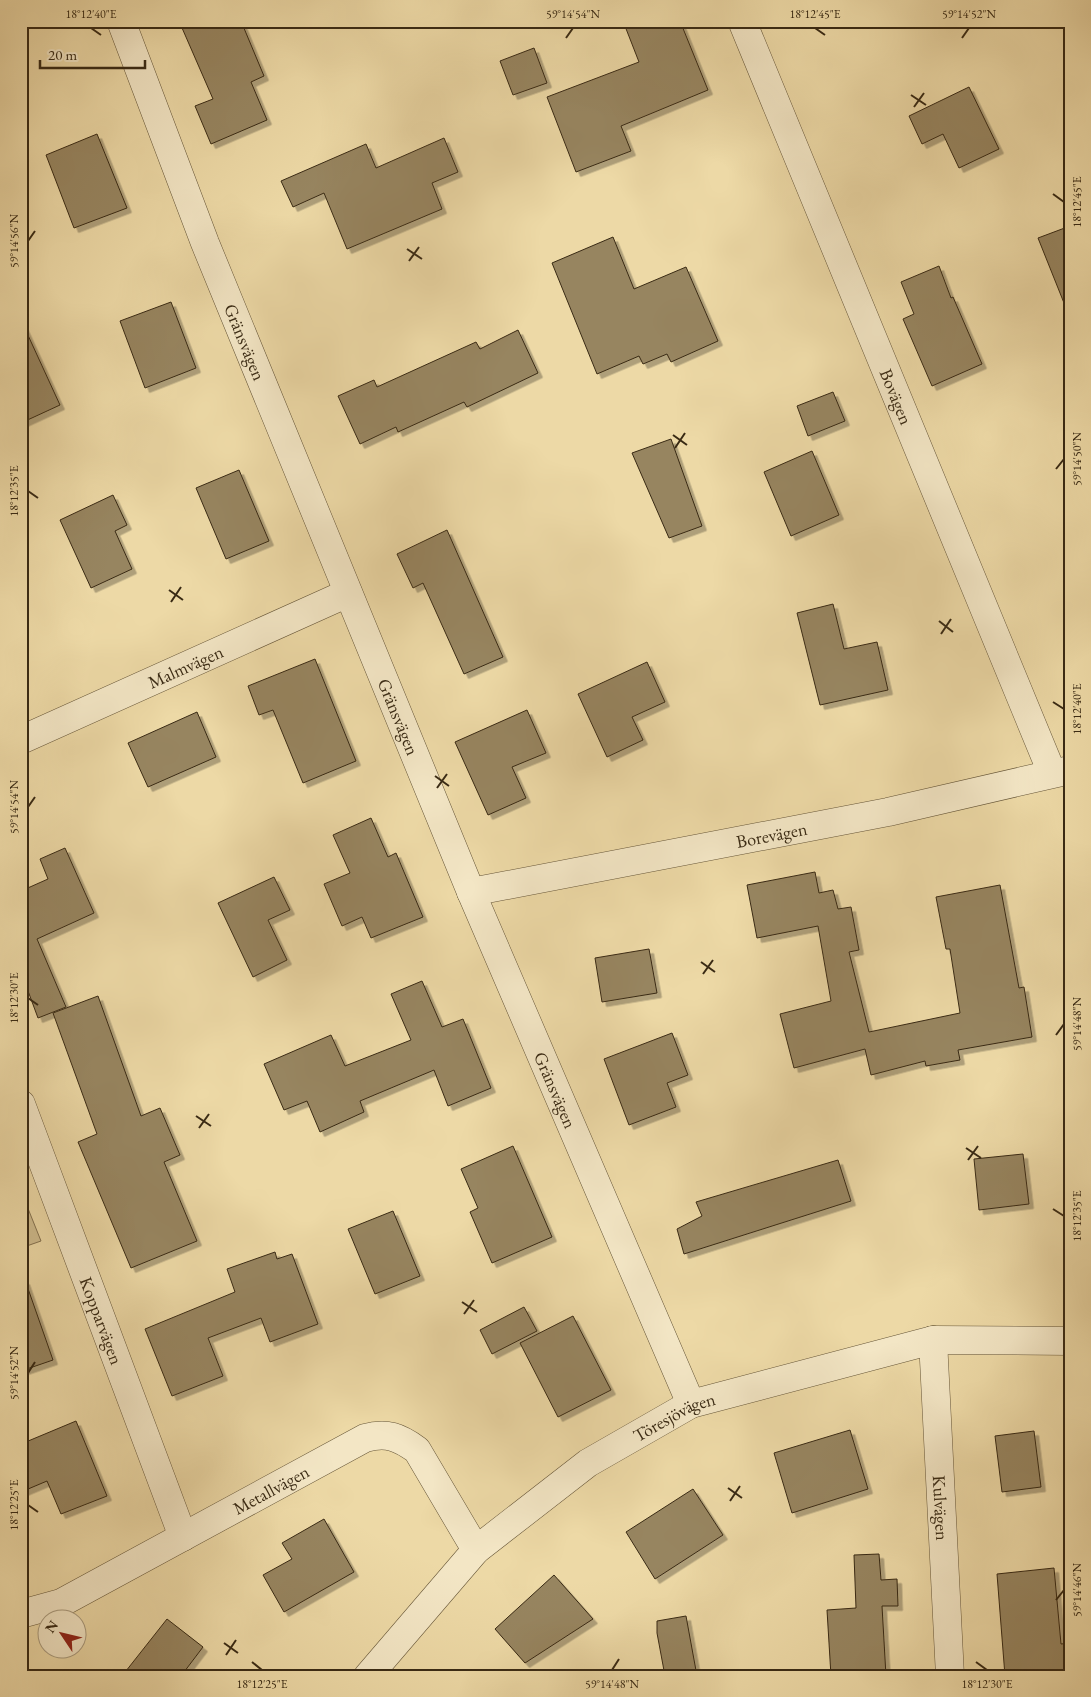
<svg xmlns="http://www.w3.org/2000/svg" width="1091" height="1697" font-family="'EB Garamond',serif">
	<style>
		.green { fill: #cebb8d; stroke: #847250 }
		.building { fill: #978560; stroke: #392a14; filter: url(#shadow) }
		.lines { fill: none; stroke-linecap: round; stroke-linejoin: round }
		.minor-casing { stroke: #665638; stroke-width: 29 }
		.minor { stroke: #f3e6c5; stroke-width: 28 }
		.ticks { fill: none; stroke: #392a14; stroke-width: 2 }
		.labels { text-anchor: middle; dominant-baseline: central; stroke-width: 4; stroke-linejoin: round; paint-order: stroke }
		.street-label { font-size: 18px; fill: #392a14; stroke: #f3e6c5 }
		.neatline { fill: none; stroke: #392a14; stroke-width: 2 }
		.ticks-label { font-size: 12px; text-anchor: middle; fill: #392a14 }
	</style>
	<defs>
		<filter id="shadow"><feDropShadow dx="4.5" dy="4.5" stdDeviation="0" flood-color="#0004"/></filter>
	</defs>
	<rect width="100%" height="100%" fill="#edd9a6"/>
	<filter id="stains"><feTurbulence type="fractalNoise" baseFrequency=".004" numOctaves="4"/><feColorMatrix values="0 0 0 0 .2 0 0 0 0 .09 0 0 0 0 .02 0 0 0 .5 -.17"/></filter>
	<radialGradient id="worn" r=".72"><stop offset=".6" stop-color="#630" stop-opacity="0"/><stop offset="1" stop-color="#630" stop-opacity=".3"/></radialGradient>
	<!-- green -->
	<polygon class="green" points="21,1191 41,1241 21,1248"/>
	<!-- building -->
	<g class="building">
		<polygon points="179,21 241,21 264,76 251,82 267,120 211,144 195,106 213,99"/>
		<polygon points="623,21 680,21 708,90 621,126 631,151 576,172 547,97 639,62"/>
		<polygon points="534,48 547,83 513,95 500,61"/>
		<polygon points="969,87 999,149 959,168 943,134 922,144 909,116"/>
		<polygon points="97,134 127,208 74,228 46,155"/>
		<polygon points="444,138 458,172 432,183 442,209 347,249 324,193 293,207 281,181 366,144 376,168"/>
		<polygon points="1070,226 1070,313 1068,313 1038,238"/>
		<polygon points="613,237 634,289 686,267 718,341 671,362 667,354 643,364 639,356 597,374 552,263"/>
		<polygon points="939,266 951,298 953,297 982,364 932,386 903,319 914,314 901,282"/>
		<polygon points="171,302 196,368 145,388 120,321"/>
		<polygon points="21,320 60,405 21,423"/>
		<polygon points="518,330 538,373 467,407 464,402 398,432 396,427 360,444 338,396 374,380 377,387 476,342 480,349"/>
		<polygon points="833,392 845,421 808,436 797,406"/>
		<polygon points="671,439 702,526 669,538 632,453"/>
		<polygon points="812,451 839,515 791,536 764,472"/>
		<polygon points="239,470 269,541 226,559 196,488"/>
		<polygon points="113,495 127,525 115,531 132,569 91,588 60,520"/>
		<polygon points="447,530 503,657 464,674 423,583 413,588 397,554"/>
		<polygon points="833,604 844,649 877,642 888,690 820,705 797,613"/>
		<polygon points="315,659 356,761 303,783 273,710 259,715 248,686"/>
		<polygon points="647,662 665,702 632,717 643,740 607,757 578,694"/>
		<polygon points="527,710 546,753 512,767 526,798 488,815 455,742"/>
		<polygon points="197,712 216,757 148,787 128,743"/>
		<polygon points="371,818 388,857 396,853 423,917 371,938 362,917 342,926 324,884 350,873 333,835"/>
		<polygon points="65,848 94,913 37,939 66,1007 38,1018 21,972 21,891 48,879 40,859"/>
		<polygon points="815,872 819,893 833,890 838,909 851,907 859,950 849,952 869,1032 960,1013 950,949 946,949 936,897 1000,885 1019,988 1024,987 1032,1037 958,1050 960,1060 926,1066 925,1061 871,1075 865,1049 794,1068 780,1014 831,1001 818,926 757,938 747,885"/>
		<polygon points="274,877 290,910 268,920 287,960 253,977 218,903"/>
		<polygon points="649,949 657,993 602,1002 595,958"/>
		<polygon points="422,981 442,1027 463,1019 491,1088 448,1106 434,1070 360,1101 364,1112 320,1132 307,1101 284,1110 264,1064 331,1035 345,1066 411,1040 391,994"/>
		<polygon points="98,996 141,1116 160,1108 180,1155 164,1162 197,1241 131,1268 78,1142 97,1134 53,1013"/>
		<polygon points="672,1033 688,1075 667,1083 676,1107 629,1125 604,1059"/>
		<polygon points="513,1146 552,1237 492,1263 470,1212 478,1208 461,1169"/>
		<polygon points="1023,1154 1029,1204 979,1210 974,1159"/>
		<polygon points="838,1160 851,1201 684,1254 677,1229 702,1216 696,1202"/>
		<polygon points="393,1211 420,1276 375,1294 348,1229"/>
		<polygon points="275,1252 277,1259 292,1254 318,1324 270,1342 261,1318 208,1338 223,1376 172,1396 145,1329 235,1292 227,1269"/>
		<polygon points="25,1280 53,1360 21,1371 21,1281"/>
		<polygon points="524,1307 537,1331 492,1354 480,1330"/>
		<polygon points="573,1316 611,1390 558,1417 520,1343"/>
		<polygon points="76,1421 107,1496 61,1514 47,1481 21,1492 21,1444"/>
		<polygon points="850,1430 868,1489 792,1513 774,1453"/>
		<polygon points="1034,1431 1041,1487 1002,1492 995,1436"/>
		<polygon points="693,1489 723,1535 655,1579 626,1532"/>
		<polygon points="324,1519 354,1572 284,1612 263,1575 292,1559 282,1543"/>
		<polygon points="879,1554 881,1580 897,1579 898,1606 882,1606 886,1676 831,1676 827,1610 856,1608 854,1555"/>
		<polygon points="1054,1568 1061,1644 1070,1643 1070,1676 1005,1676 997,1574"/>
		<polygon points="554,1575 593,1619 525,1663 495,1629"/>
		<polygon points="686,1616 697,1676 665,1676 657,1633 657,1621"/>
		<polygon points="167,1619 203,1647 181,1676 122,1676"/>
	</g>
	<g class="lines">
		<defs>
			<g id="minor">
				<path id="s1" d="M 121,21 L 205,243 L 471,892 L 691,1404"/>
				<path id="s2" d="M 742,21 L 1052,773"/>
				<path id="s3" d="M 21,740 L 348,593"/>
				<path id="s4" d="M 471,892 L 888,812 L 1070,770"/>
				<path id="s5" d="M 21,1104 L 183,1537"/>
				<path id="s6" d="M 933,1340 L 950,1676"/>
				<path id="s7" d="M 21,1614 L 61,1603 L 365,1438 C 387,1432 399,1437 417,1450 L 476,1550"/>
				<path id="s8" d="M 368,1676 L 476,1550 L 588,1463 L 691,1404 L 933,1340 L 1070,1341"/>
			</g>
		</defs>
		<!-- minor casing -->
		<use href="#minor" class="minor-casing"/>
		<!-- minor -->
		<use href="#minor" class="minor"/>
	</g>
	<!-- ticks -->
	<path class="ticks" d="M 91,28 L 101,35M 815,28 L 825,35M 566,38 L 573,28M 962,38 L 969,28M 911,95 L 926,105M 914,107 L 924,93M 1053,194 L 1064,202M 28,241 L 35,231M 407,249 L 422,259M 409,261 L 419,247M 673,435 L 687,445M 675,448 L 685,433M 1056,469 L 1064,459M 28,491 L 38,498M 169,590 L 183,600M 171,602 L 181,587M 939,621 L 953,632M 941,634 L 951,619M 1053,702 L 1064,709M 435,776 L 449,786M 437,788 L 447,774M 28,807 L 35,797M 701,962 L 715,972M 703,974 L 713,960M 28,998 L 38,1005M 1056,1035 L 1064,1024M 196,1116 L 211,1126M 199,1128 L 209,1114M 966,1148 L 981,1158M 968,1160 L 978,1146M 1053,1209 L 1064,1216M 462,1302 L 477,1312M 464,1314 L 474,1300M 28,1373 L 35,1362M 728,1488 L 742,1498M 730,1501 L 740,1486M 28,1505 L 38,1512M 1056,1600 L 1064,1590M 224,1643 L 238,1653M 226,1655 L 236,1640M 252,1662 L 262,1670M 976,1662 L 987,1670M 612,1670 L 619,1659"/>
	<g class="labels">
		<!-- street labels -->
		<g class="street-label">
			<text stroke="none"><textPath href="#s1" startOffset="344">Gränsvägen</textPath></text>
			<text stroke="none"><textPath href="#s2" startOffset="406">Bovägen</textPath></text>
			<text stroke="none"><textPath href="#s3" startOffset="180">Malmvägen</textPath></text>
			<text stroke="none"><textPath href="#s1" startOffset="749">Gränsvägen</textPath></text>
			<text stroke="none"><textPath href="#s4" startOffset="306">Borevägen</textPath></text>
			<text stroke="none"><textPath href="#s1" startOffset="1154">Gränsvägen</textPath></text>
			<text stroke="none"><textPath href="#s5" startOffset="231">Kopparvägen</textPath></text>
			<text stroke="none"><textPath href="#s8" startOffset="406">Töresjövägen</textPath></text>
			<text stroke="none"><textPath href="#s7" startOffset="280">Metallvägen</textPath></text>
			<text stroke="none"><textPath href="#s6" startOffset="168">Kulvägen</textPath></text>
		</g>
	</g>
	<!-- margin -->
	<rect width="1091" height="1697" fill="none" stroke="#edd9a6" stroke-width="55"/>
	<!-- north arrow -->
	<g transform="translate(62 1634) rotate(305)"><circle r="24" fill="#f3e6c5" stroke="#a99b7e"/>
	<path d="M0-4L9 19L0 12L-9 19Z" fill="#8f2418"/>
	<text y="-8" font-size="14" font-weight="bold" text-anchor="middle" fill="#392a14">N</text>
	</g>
	<!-- scale -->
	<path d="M40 60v8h105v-8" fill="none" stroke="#392a14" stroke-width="2.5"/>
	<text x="48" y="60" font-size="15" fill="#392a14" stroke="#f3e6c5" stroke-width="4" paint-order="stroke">20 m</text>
	<rect x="28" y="28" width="1036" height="1642" class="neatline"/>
	<g class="ticks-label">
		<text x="91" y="18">18°12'40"E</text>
		<text x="573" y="18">59°14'54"N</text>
		<text x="815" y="18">18°12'45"E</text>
		<text x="969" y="18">59°14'52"N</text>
		<text transform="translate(1077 202) rotate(-90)" y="4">18°12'45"E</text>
		<text transform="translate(14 241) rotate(-90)" y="4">59°14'56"N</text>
		<text transform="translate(1077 459) rotate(-90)" y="4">59°14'50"N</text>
		<text transform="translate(14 491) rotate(-90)" y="4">18°12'35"E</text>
		<text transform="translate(1077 709) rotate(-90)" y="4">18°12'40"E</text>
		<text transform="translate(14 807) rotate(-90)" y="4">59°14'54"N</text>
		<text transform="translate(14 998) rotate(-90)" y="4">18°12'30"E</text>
		<text transform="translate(1077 1024) rotate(-90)" y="4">59°14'48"N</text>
		<text transform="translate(1077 1216) rotate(-90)" y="4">18°12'35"E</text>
		<text transform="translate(14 1373) rotate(-90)" y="4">59°14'52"N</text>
		<text transform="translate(14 1505) rotate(-90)" y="4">18°12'25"E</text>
		<text transform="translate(1077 1590) rotate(-90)" y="4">59°14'46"N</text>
		<text x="262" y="1688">18°12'25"E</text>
		<text x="612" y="1688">59°14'48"N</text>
		<text x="987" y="1688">18°12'30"E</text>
	</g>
	<rect width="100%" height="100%" filter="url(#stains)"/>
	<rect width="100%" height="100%" fill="url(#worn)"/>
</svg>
